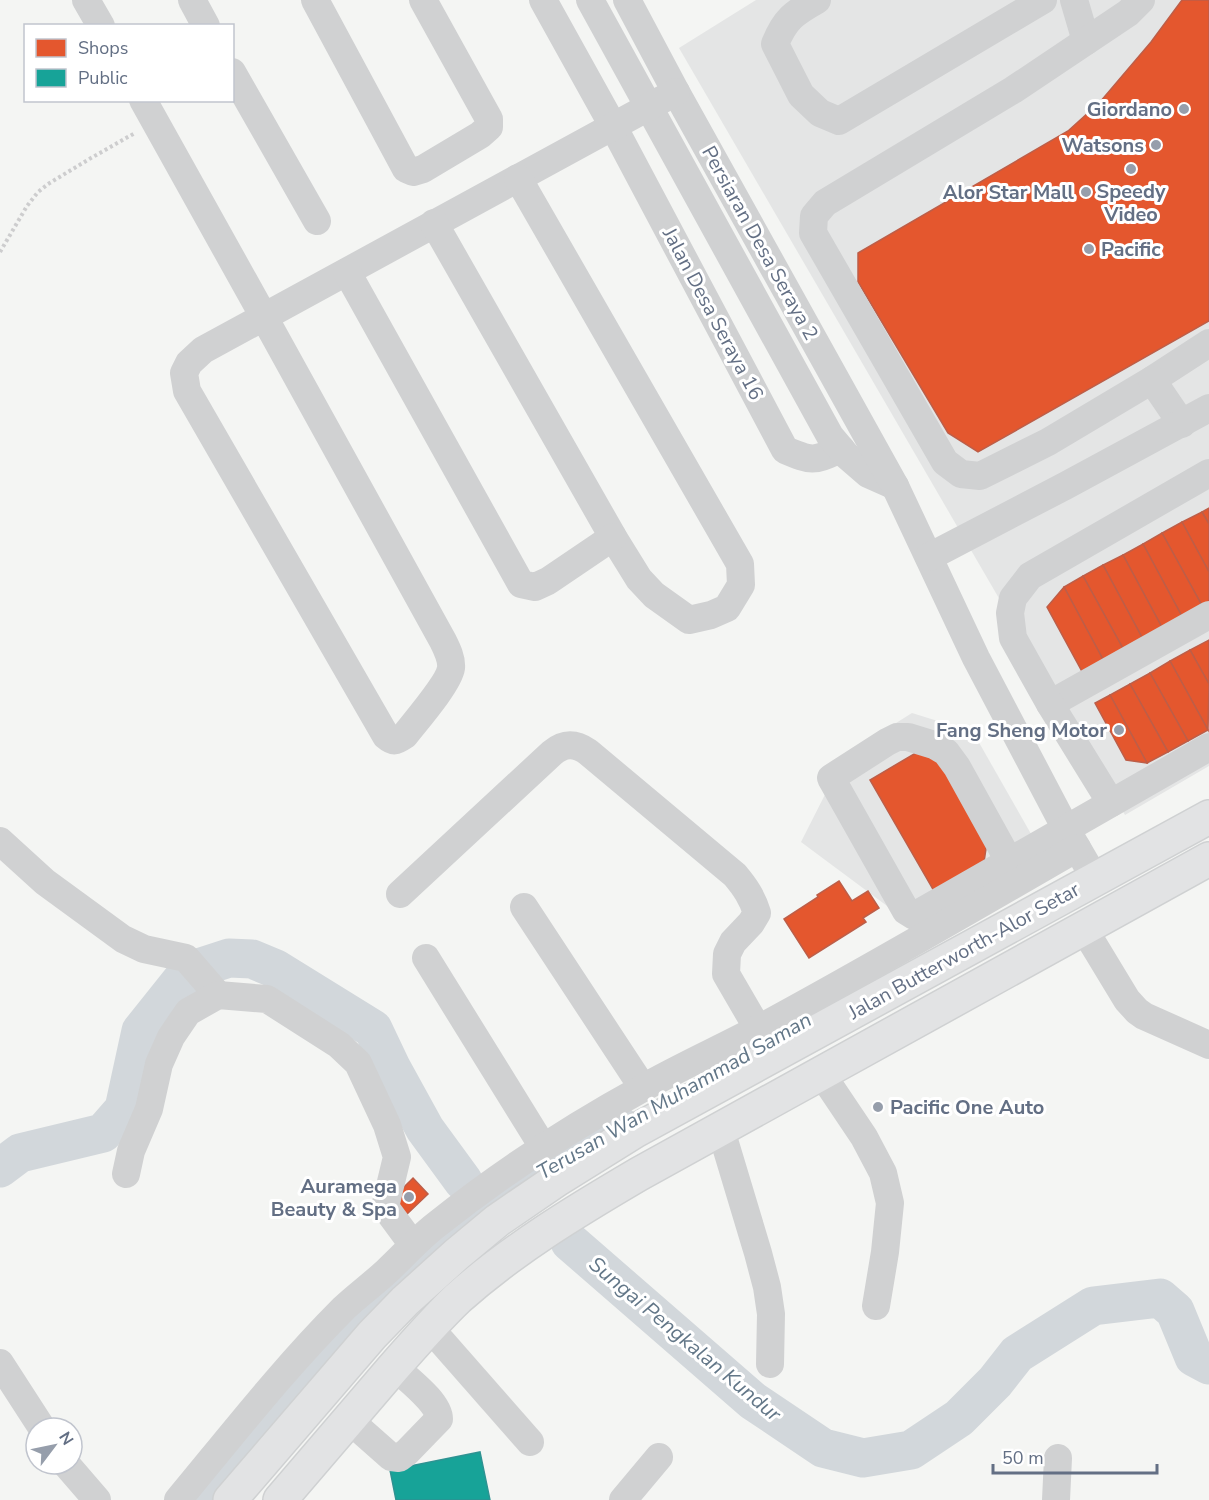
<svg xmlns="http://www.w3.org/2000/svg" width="1209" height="1500" font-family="'Nunito Sans',sans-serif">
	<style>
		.built { fill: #e4e5e5 }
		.shops { fill: #e4572e; stroke: #bd5e48; stroke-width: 1.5 }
		.public { fill: #17a398; stroke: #2e9392; stroke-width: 1.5 }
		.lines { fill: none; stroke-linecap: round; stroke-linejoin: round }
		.canal { stroke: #d2d7db; stroke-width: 22 }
		.river { stroke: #d2d7db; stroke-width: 39 }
		.major-casing { stroke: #cfd1d2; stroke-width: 36 }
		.path { stroke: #cdcdce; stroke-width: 4; stroke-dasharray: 3 3; stroke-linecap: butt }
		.minor { stroke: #d0d1d2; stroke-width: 28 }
		.major { stroke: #e2e3e4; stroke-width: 33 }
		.poi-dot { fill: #969eab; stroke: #fff; stroke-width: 2 }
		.labels { text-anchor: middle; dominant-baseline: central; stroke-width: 6; stroke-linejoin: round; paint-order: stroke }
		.poi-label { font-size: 20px; font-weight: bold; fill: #636f84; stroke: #fff; text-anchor: end }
		.street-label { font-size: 20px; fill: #636f84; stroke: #fff }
		.water-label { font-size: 21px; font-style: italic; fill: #637788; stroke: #fff }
	</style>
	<rect width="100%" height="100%" fill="#f4f5f3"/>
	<!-- built -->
	<g class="built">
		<polygon points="756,0 1209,0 1209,766 1125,815 679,48"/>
		<polygon points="912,713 973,732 1043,855 918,929 801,842 845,755"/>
	</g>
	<!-- shops -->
	<g class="shops">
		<polygon points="1182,0 1209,0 1209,321 978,452 948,433 858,282 858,253 1068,131 1100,102 1151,42"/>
		<polygon points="1209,508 1209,524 1202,512"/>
		<polygon points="1202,512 1209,524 1209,572 1182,522"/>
		<polygon points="1182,522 1209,572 1209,609 1205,611 1162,533"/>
		<polygon points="1162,533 1205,611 1185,622 1143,544"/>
		<polygon points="1143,544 1185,622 1165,633 1123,555"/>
		<polygon points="1123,555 1165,633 1145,643 1103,565"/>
		<polygon points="1103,565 1145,643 1126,654 1083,576"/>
		<polygon points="1083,576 1126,654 1106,665 1064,587"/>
		<polygon points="1064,587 1106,665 1085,677 1047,607"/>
		<polygon points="1209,640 1209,684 1190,650"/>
		<polygon points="1190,650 1209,684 1208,730 1170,661"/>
		<polygon points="1170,661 1208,730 1188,741 1150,673"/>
		<polygon points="1150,673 1188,741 1168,752 1130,684"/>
		<polygon points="1130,684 1168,752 1147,763 1110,695"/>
		<polygon points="1110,695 1147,763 1126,760 1095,703"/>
		<polygon points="919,751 938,758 987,842 984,862 934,891 870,780"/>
		<polygon points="839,881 852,901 868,891 879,908 863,918 866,922 809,958 784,919 818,897 817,895"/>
		<polygon points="413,1178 428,1194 406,1215 391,1200"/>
	</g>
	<!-- public -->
	<polygon class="public" points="480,1452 490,1500 396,1500 390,1470"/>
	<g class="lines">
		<!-- canal -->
		<polyline class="canal" points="206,1500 346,1328 399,1279 455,1232 560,1156 625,1119"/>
		<!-- river -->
		<g class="river">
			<polyline points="0,1168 20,1153 103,1133 124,1109 141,1031 189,971 229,958 252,959 276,969 373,1029 392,1069 425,1129 463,1181"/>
			<polyline points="570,1242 753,1401 823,1448 863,1458 911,1450 959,1418 995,1382 1017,1354 1093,1306 1160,1298 1175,1311 1194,1357 1209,1365"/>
		</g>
		<defs>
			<g id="major">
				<polyline points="230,1500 372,1335 405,1301 457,1254 498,1220 558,1179 635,1131 1209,817"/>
				<path d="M 280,1500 C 318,1456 355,1412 393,1368 C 414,1344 435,1320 458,1298 C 513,1249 576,1211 639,1174 L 1209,859"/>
			</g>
		</defs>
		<!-- major casing -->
		<use href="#major" class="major-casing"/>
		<!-- path -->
		<polyline class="path" points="0,252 27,206 38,192 48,184 91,158 135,133"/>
		<!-- minor -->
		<g class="minor">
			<polyline points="86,0 101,26"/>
			<polyline points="192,0 206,26"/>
			<polyline points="315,0 406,169 413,172 423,169 480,135 489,127 489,119 423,0"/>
			<path d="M 543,0 L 613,126 L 785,450 C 814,462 813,461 841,449"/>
			<polyline points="590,0 830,436 846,455 868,474 895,486"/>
			<polyline points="627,0 676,92 895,486 976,658 1066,829 1087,865"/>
			<path d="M 817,0 C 794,13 785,19 775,44 L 801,95 L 820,113 L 839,121 L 1043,0"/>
			<polyline points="1074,0 1086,41"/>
			<polyline points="1141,0 1128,13 1013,90 825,203 814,216 813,233 945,462 961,474 980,476 1048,442 1152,380 1209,343"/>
			<polyline points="232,72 317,221"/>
			<path d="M 143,100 L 264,317 L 443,641 C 447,649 452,659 451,668 C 449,683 415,722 405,735 C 396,741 394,743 386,736 L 187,391 L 184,373 L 189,363 L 203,350 L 676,92"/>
			<polyline points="434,223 613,537 639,579 654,595 689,620 711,615 727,608 741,585 740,564 518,178"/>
			<polyline points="347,272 521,584 535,587 548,581 613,537"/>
			<polyline points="1152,380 1182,424"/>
			<polyline points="929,557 1065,486 1209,408"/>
			<polyline points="1050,704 1209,615"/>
			<polyline points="1111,803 1050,704 1013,638 1010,613 1013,598 1030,576 1209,473"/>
			<polyline points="0,841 45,882 123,939 144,949 186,958 218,995"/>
			<polyline points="1009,861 957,767 946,752 934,745 908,737 897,737 887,742 831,778 906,911 914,916 1209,747"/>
			<path d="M 400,894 L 552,753 C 564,743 575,743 588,752 L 735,875 C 745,887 752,897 757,913 L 751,923 L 733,942 L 727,954 L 726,974 L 758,1029"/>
			<polyline points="524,907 643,1088"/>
			<polyline points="1084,929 1127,1000 1137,1011 1144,1016 1209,1045"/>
			<polyline points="426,958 543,1147"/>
			<polyline points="821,1073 864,1137 883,1173 890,1203 885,1252 876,1306"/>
			<polyline points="721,1130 758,1253 767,1287 771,1314 770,1364"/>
			<polyline points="126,1174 131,1151 149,1109 159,1064 171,1037 188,1012 218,995 267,999 339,1045 358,1063 387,1125 397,1157 385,1207 413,1245"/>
			<polyline points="429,1327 530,1442"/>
			<polyline points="0,1363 42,1428"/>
			<path d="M 348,1419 L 391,1457 L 399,1458 L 407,1452 L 439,1419 C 439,1402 407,1379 395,1367"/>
			<polyline points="66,1464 97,1500"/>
			<path d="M 178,1500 C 232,1435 284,1368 344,1308 C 358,1295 373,1284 387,1271 C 403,1256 418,1239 436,1225 C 501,1173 570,1128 643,1088 C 680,1067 720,1049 758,1029 C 866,971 971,909 1077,848"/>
			<polyline points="623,1500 659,1457"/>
			<polyline points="1056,1500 1058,1458"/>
		</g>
		<!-- major -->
		<use href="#major" class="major"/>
	</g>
	<!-- markers -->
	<g class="poi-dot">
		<circle cx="1184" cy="109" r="6"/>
		<circle cx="1156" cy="145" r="6"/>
		<circle cx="1131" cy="169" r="6"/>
		<circle cx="1086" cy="192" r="6"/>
		<circle cx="1089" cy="249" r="6"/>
		<circle cx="1119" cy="730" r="6"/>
		<circle cx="878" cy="1107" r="6"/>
		<circle cx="409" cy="1197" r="6"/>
	</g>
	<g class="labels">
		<!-- poi labels -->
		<g class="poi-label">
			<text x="1172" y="109">Giordano</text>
			<text x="1144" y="145">Watsons</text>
			<text x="1131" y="191" text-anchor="middle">Speedy<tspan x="1131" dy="23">Video</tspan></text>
			<text x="1074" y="192">Alor Star Mall</text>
			<text x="1101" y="249" text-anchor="start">Pacific</text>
			<text x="1107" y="730">Fang Sheng Motor</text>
			<text x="890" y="1107" text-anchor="start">Pacific One Auto</text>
			<text x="397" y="1186">Auramega<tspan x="397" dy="23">Beauty &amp; Spa</tspan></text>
		</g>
		<!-- street labels -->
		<g class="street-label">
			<text transform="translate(760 243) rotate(61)">Persiaran Desa Seraya 2</text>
			<text transform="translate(713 314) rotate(62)">Jalan Desa Seraya 16</text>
			<text transform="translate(964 951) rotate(-29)">Jalan Butterworth-Alor Setar</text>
		</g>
		<!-- water labels -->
		<g class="water-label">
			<text transform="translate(674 1096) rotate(-30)">Terusan Wan Muhammad Saman</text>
			<text transform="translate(685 1339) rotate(40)">Sungai Pengkalan Kundur</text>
		</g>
	</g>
	<!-- legend -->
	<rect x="24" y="24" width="210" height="78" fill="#ffffff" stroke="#c1c5ce" stroke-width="1.5"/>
	<rect x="36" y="39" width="30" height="18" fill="#e4572e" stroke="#c1c5ce" stroke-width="1.5"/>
	<text x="78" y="54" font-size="18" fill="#636f84">Shops</text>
	<rect x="36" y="69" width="30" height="18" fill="#17a398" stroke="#c1c5ce" stroke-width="1.5"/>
	<text x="78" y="84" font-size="18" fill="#636f84">Public</text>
	<!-- north arrow -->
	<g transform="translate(54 1446) rotate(58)"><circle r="28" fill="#ffffff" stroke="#c1c5ce" stroke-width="1.5"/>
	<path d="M0-4.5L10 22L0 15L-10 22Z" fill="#969eab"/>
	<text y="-9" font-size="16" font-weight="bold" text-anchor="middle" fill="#636f84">N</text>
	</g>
	<!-- scale -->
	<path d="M993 1464v9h164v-9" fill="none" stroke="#636f84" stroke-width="3"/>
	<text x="1002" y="1464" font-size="18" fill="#636f84" stroke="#ffffff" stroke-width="4.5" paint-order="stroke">50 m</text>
</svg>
